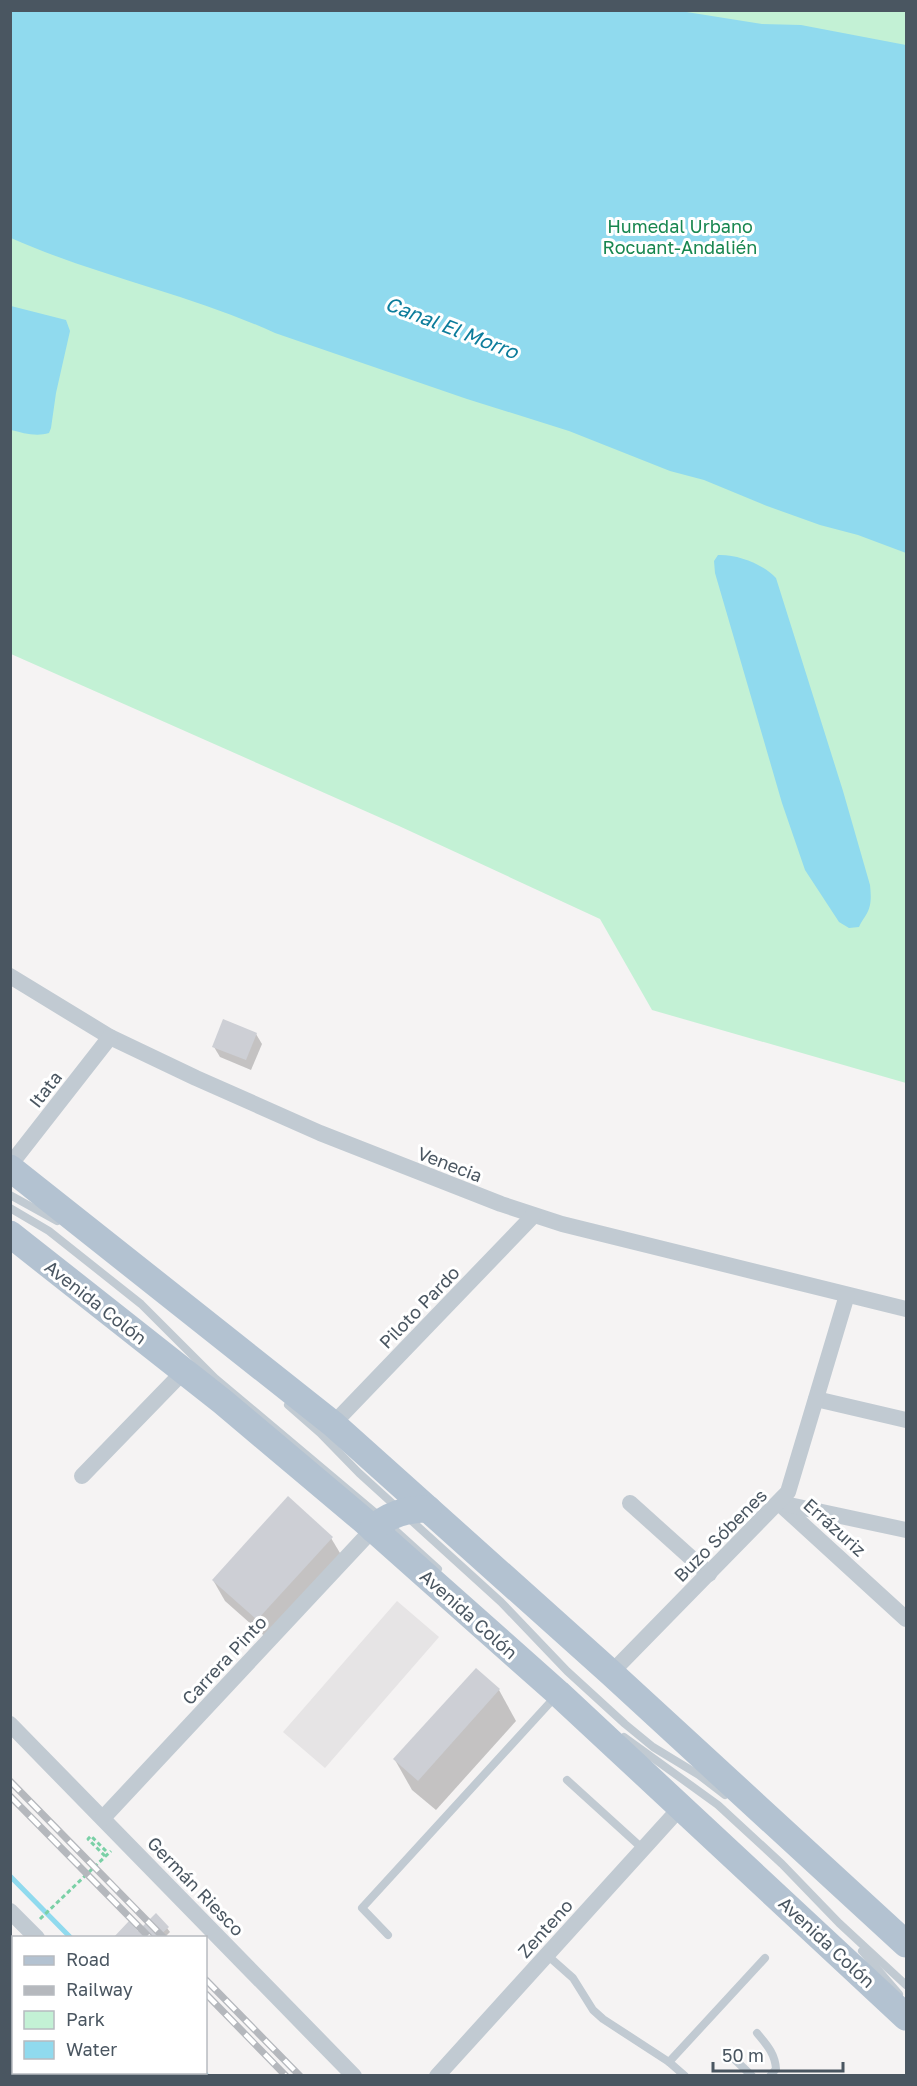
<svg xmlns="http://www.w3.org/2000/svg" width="917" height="2086" font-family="'Golos Text',sans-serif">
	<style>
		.education { fill: #e6e4e5 }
		.green { fill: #c3f1d5 }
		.water { fill: #90daee }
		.shadow { fill: #0003 }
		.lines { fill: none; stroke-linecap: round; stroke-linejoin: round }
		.stream { stroke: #90daee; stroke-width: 5 }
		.building { fill: #cdcfd5 }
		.path { stroke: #7ad0a6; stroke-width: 3; stroke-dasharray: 4.5 3; stroke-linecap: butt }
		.service { stroke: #c1cad2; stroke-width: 8 }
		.minor { stroke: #c1cad2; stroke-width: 16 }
		.tertiary { stroke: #c1cad2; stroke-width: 21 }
		.primary { stroke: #b3c2d1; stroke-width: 27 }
		.rail-casing { stroke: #b5b8bd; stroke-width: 7 }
		.rail { stroke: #fff; stroke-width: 4.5; stroke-dasharray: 14; stroke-linecap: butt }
		.labels { text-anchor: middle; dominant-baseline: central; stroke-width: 6; stroke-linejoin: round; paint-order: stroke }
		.park-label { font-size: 18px; fill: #17864f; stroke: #fff }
		.street-label { font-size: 18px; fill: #4a5661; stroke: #fff }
		.water-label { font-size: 20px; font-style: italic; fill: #0c7c9b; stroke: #fff }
	</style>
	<rect width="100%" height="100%" fill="#f5f3f3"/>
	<!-- education -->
	<polygon class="education" points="397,1601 439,1637 325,1768 283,1732"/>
	<!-- green -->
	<g class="green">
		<polygon points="11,11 906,11 906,1083 652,1010 600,919 399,826 11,654"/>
		<polygon points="148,2072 151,2075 41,2076 40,2073"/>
	</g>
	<!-- water -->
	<g class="water">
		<path d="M 674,10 L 762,24 L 801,25 L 906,45 L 906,553 L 858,535 L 820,525 L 767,506 L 704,480 L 670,471 L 569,431 L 467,399 L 275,333 C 190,294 96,276 11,238 L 11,11 Z"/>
		<path d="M 11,306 L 66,320 L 70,331 L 56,393 L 51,428 L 49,433 C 36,437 23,433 11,430 Z"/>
		<path d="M 718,555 C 737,554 763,564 776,578 L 843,791 L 870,885 C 871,895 872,906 866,915 C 863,920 861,922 859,927 L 849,928 L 839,922 L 805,870 L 782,803 L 715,573 L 714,561 Z"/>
	</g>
	<!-- shadow -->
	<g class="shadow">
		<polygon points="256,1034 262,1044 251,1070 220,1057 214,1047"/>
		<polygon points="331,1538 343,1558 269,1640 225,1601 213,1580"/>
		<polygon points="476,1670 499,1690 516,1721 436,1810 412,1790 395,1760"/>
		<polygon points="167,1928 170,1932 164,1938 123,1938"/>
	</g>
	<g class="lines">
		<!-- stream -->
		<g class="stream">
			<polyline points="10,1876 71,1938"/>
			<polyline points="204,2072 207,2076"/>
		</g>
	</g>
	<!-- building -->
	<g class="building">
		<polygon points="223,1019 257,1033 246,1060 212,1047"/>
		<polygon points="288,1496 333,1537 257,1620 212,1580"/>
		<polygon points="476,1668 500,1689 418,1781 393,1759"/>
		<polygon points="156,1913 169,1927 157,1938 113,1938 129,1921 138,1931"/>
	</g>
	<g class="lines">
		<!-- path -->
		<g class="path">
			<polyline points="105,1856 88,1839 91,1836 108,1853"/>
			<polyline points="40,1919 111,1851"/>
			<polyline points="10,2013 14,2019"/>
			<polyline points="39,2072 40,2076"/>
		</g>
		<!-- service -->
		<g class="service">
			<polyline points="10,1195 57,1221"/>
			<polyline points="10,1208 49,1231 141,1304 215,1378 384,1520 438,1569"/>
			<polyline points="288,1405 320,1433 359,1473 501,1602 567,1671 625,1724 653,1747 699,1775 725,1795"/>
			<polyline points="624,1737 718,1805 782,1864 839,1923 906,1985"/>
			<polyline points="567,1780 643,1849"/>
			<polyline points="388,1935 362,1908 556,1696"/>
			<polyline points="862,1951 899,1994"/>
			<polyline points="547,1955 573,1978 593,2010 603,2019 669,2062 685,2076"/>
			<path d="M 757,2033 C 766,2044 775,2053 776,2069 L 770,2076"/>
			<polyline points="730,2055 752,2076"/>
			<polyline points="669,2062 765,1958"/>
		</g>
		<!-- minor -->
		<g class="minor">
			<polyline points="10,976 110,1037 196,1078 320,1133 501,1204 562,1224 906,1309"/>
			<polyline points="10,1165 110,1037"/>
			<polyline points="816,1399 906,1420"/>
			<polyline points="333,1424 533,1216"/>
			<polyline points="82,1476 184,1371"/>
			<polyline points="630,1503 709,1574"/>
			<polyline points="779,1503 906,1619"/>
			<polyline points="780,1503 906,1530"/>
			<polyline points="611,1673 788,1492 847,1295"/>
			<polyline points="10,1724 354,2076"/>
			<polyline points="103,1818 373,1529"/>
			<polyline points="10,1911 37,1938"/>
			<polyline points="437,2076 681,1807"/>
		</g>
		<!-- tertiary -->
		<g class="tertiary">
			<polyline points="10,1972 14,1971"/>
			<polyline points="169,2072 172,2076"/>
		</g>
		<!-- primary -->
		<g class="primary">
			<polyline points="10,1168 333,1424 611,1673 906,1944"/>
			<polyline points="10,1234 223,1402 362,1519 558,1693 906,2017"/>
			<path d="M 373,1529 C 388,1514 408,1509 428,1509"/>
		</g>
		<defs>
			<g id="rail">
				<polyline points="10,1781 164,1938"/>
				<polyline points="10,1796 150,1938"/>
				<polyline points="206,1980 300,2076"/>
				<polyline points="206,1994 286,2076"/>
			</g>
		</defs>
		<!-- rail casing -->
		<use href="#rail" class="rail-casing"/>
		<!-- rail -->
		<use href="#rail" class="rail"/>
	</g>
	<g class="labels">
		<!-- park labels -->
		<g class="park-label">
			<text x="680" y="226">Humedal Urbano<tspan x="680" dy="21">Rocuant-Andalién</tspan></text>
		</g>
		<!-- street labels -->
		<g class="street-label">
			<text transform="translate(45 1089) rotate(-52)">Itata</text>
			<text transform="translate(450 1164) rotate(21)">Venecia</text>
			<text transform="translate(96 1302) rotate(38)">Avenida Colón</text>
			<text transform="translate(419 1307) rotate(-46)">Piloto Pardo</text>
			<text transform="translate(835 1527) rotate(42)">Errázuriz</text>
			<text transform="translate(720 1535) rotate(-45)">Buzo Sóbenes</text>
			<text transform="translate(469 1614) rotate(42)">Avenida Colón</text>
			<text transform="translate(224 1660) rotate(-47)">Carrera Pinto</text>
			<text transform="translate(196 1886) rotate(46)">Germán Riesco</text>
			<text transform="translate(545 1928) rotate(-48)">Zenteno</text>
			<text transform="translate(827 1942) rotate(43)">Avenida Colón</text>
		</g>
		<!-- water labels -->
		<g class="water-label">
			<text transform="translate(452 327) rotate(21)">Canal El Morro</text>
		</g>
	</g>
	<!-- border -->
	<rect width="917" height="2086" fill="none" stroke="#4a5661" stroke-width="24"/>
	<!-- legend -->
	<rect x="12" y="1936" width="195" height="138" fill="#ffffff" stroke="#b7bbc0" stroke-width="1.5"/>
	<rect x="24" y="1956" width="30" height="9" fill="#b3c2d1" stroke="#b7bbc0" stroke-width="1.5"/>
	<text x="66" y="1966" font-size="18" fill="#4a5661">Road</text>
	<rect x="24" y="1986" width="30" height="9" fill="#b5b8bd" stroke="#b7bbc0" stroke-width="1.5"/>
	<text x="66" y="1996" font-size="18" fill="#4a5661">Railway</text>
	<rect x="24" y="2011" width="30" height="18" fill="#c3f1d5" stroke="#b7bbc0" stroke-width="1.5"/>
	<text x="66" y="2026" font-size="18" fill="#4a5661">Park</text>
	<rect x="24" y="2041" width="30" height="18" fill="#90daee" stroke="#b7bbc0" stroke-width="1.5"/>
	<text x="66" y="2056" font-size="18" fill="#4a5661">Water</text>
	<!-- scale -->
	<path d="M713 2062v9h130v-9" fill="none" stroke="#4a5661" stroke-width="3"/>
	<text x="722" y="2062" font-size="18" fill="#4a5661" stroke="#ffffff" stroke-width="4.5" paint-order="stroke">50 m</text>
</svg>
